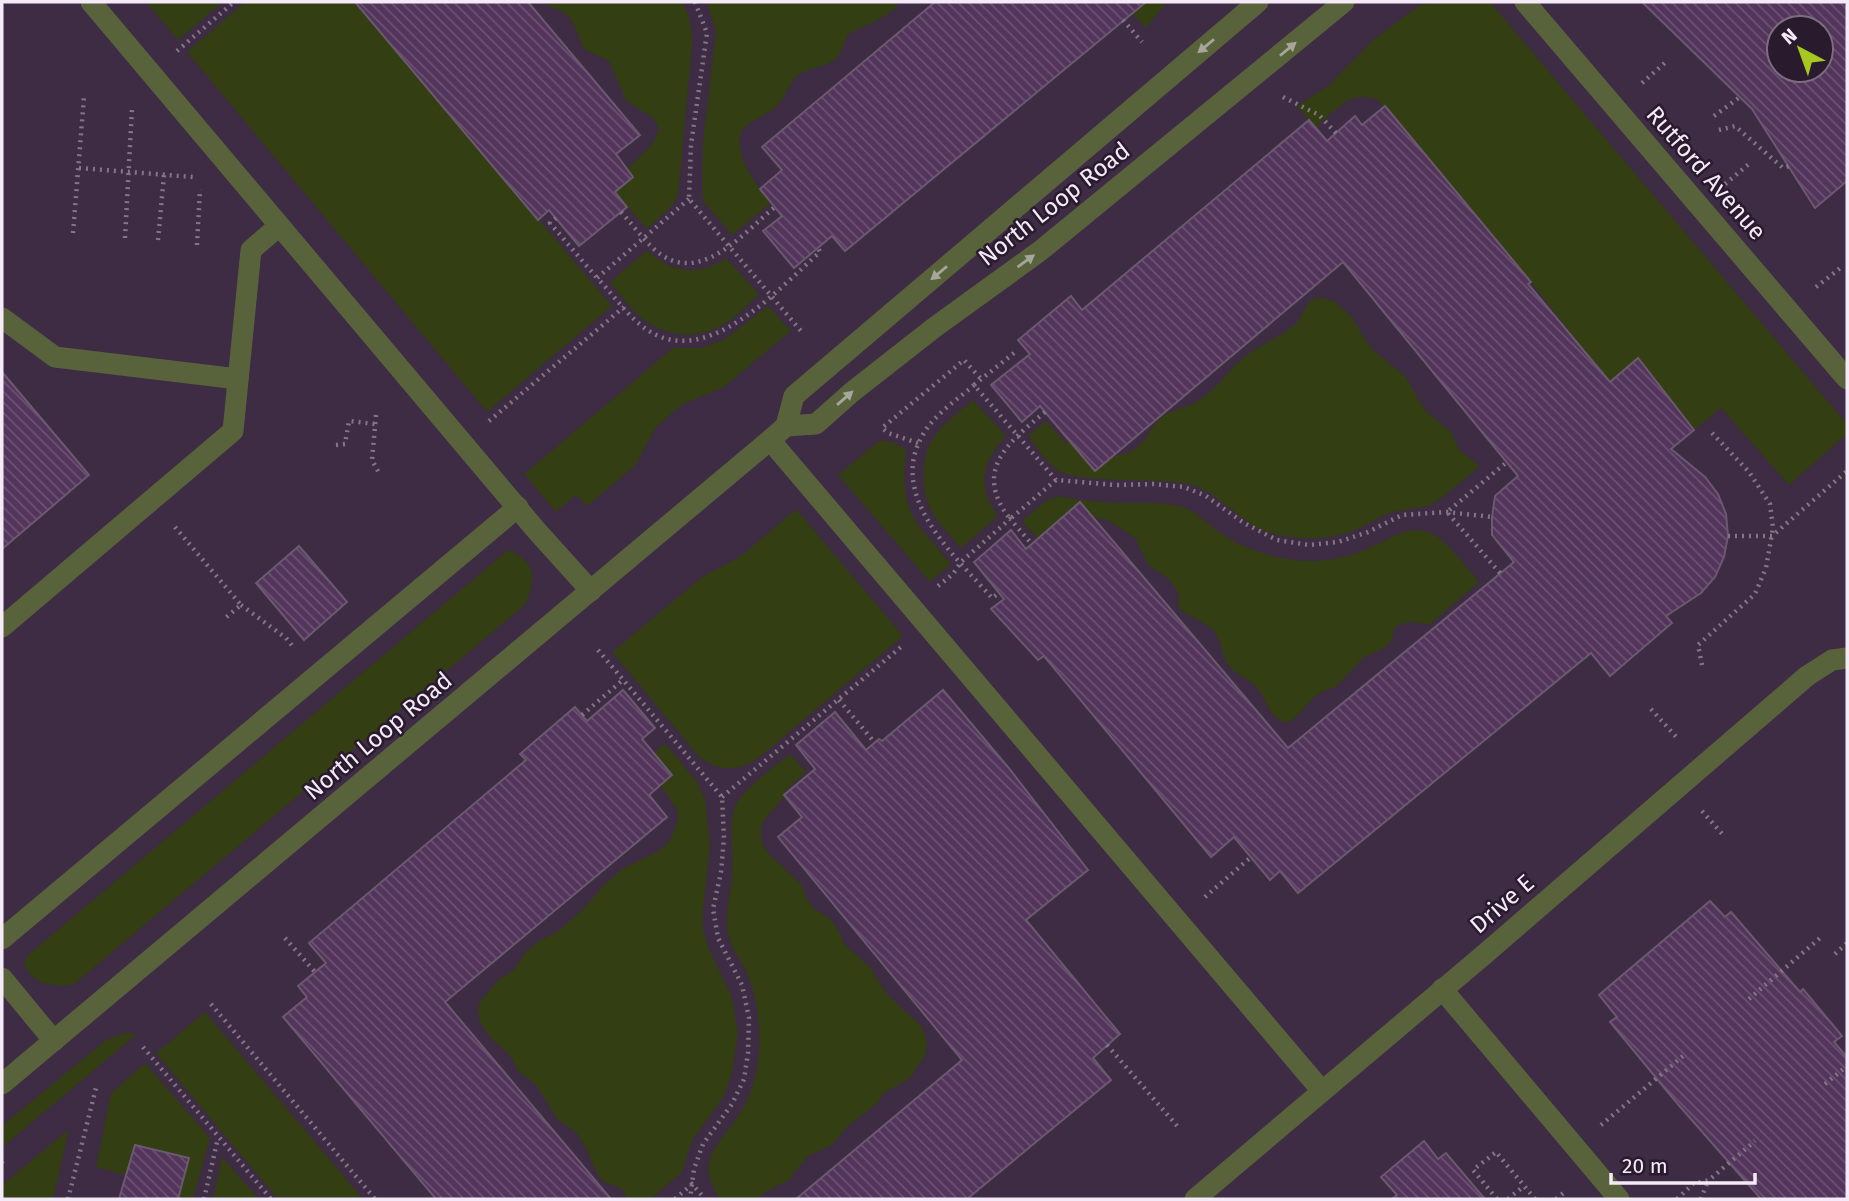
<svg xmlns="http://www.w3.org/2000/svg" width="1849" height="1201" font-family="'Fira Sans',sans-serif">
	<style>
		.built { fill: #3e2b44; fill-rule: evenodd }
		.green { fill: #333e12 }
		.building { fill: url(#building-back-hatch); stroke: #6a596f; stroke-width: 2; fill-rule: evenodd }
		.lines { fill: none; stroke-linecap: round; stroke-linejoin: round }
		.path { stroke: #837686; stroke-width: 4.5; stroke-dasharray: 2 5; stroke-linecap: butt }
		.minor { stroke: #58633b; stroke-width: 21 }
		.oneway { fill: #a6a79a }
		.labels { text-anchor: middle; dominant-baseline: central; stroke-width: 5; stroke-linejoin: round; paint-order: stroke }
		.street-label { font-size: 24px; fill: #f5ebf8; stroke: #291a2d }
	</style>
	<defs>
		<pattern id="building-back-hatch" width="6" height="6" patternUnits="userSpaceOnUse" patternTransform="scale(1.75)"><rect width="6" height="6" fill="#53345b"/><path d="M-1 5l2 2M0 0l6 6M5-1l2 2" fill="none" stroke="#6c5273"/></pattern>
	</defs>
	<rect width="100%" height="100%" fill="#332437"/>
	<!-- built -->
	<path class="built" d="M 2,2 L 1847,2 L 1847,1199 L 2,1199 ZM 1779,28 L 1821,28 L 1821,70 L 1779,70 Z"/>
	<!-- green -->
	<g class="green">
		<polygon points="146,2 223,2 178,40"/>
		<polygon points="245,2 367,2 360,8 443,107 467,88 454,120 612,306 487,412 187,52"/>
		<path d="M 542,2 L 682,2 C 690,15 693,31 692,46 L 678,195 L 674,204 L 647,229 L 615,192 L 633,177 L 627,169 L 653,143 L 659,129 L 653,118 L 626,101 L 609,61 L 584,49 L 571,19 L 564,13 Z"/>
		<path d="M 707,2 L 899,2 C 891,19 863,24 848,35 C 844,41 843,49 839,55 C 829,68 812,66 800,74 C 789,81 787,96 778,105 C 770,114 755,117 746,126 C 726,146 758,187 771,203 L 732,235 L 704,202 L 702,193 L 703,142 L 716,31 Z"/>
		<polygon points="1121,2 1167,2 1146,28"/>
		<path d="M 1441,2 L 1490,2 L 1847,424 L 1847,434 L 1789,485 L 1721,408 L 1694,430 L 1638,358 L 1611,381 L 1582,348 L 1531,282 L 1378,100 C 1373,99 1365,96 1360,97 C 1344,98 1327,118 1316,128 L 1297,106 L 1329,85 L 1374,39 L 1420,5 Z"/>
		<path d="M 647,250 C 670,273 700,277 726,258 L 759,294 C 748,304 738,316 726,323 C 700,340 667,338 643,319 C 630,309 620,294 610,282 Z"/>
		<path d="M 1322,297 L 1335,302 L 1350,315 L 1372,349 L 1405,376 L 1425,410 L 1452,433 L 1459,450 L 1480,466 C 1465,478 1450,493 1434,503 C 1424,509 1405,509 1393,512 C 1382,515 1374,521 1364,526 C 1336,541 1294,542 1265,531 C 1237,520 1215,489 1188,484 C 1158,477 1075,485 1056,469 C 1045,461 1037,447 1028,436 L 1046,421 L 1066,443 C 1092,438 1097,468 1131,451 C 1148,443 1149,426 1163,416 C 1173,409 1187,408 1198,401 C 1216,390 1228,370 1244,357 C 1260,344 1280,338 1294,325 C 1307,314 1302,299 1322,297 Z"/>
		<polygon points="768,306 791,331 724,387 683,404 656,427 635,466 587,506 576,495 556,512 524,474 673,348 702,348 725,339"/>
		<path d="M 973,400 L 1006,436 C 982,462 976,486 998,516 L 961,548 C 937,521 921,506 924,468 C 924,458 928,445 934,437 C 944,423 960,411 973,400 Z"/>
		<path d="M 880,440 L 892,442 L 906,449 C 899,512 913,519 951,564 L 930,582 L 838,475 Z"/>
		<path d="M 1058,496 C 1083,501 1106,503 1132,503 C 1148,503 1163,502 1179,506 C 1195,510 1206,522 1219,532 C 1245,550 1282,562 1315,561 C 1332,560 1350,556 1366,549 C 1388,541 1407,523 1431,533 C 1446,539 1468,569 1479,582 L 1429,625 C 1416,622 1407,620 1394,628 L 1392,639 L 1386,647 L 1363,658 L 1337,686 L 1317,694 L 1294,719 L 1286,723 C 1267,716 1268,700 1256,687 C 1248,677 1234,675 1227,663 C 1221,652 1221,638 1212,629 C 1203,621 1189,616 1179,609 L 1178,592 L 1167,577 L 1149,566 L 1135,538 L 1108,520 L 1092,517 L 1038,539 L 1022,521 L 1046,501 Z"/>
		<path d="M 796,509 L 903,636 L 756,760 C 733,772 722,771 700,758 L 612,652 L 702,577 L 741,556 Z"/>
		<path d="M 508,550 C 537,561 536,579 525,605 L 73,985 C 53,987 31,985 24,963 L 28,955 Z"/>
		<polygon points="665,743 697,782 705,799 710,846 703,910 703,929 708,947 732,997 738,1034 731,1077 723,1098 692,1140 682,1172 651,1199 627,1199 622,1189 606,1183 598,1176 587,1150 576,1132 558,1120 535,1084 518,1071 511,1057 488,1035 480,1022 478,1008 479,1003 498,980 514,970 525,953 538,941 557,932 583,909 604,885 622,869 658,851 669,842 678,820 677,809 660,785 671,774 654,753"/>
		<path d="M 790,754 L 806,772 L 785,791 L 782,799 L 765,819 L 761,827 L 761,839 L 766,851 L 802,885 L 807,899 L 814,909 L 831,919 L 840,933 L 844,944 L 870,967 L 886,993 L 922,1027 L 927,1041 L 926,1054 L 909,1079 L 884,1093 L 878,1103 L 848,1126 L 832,1145 L 808,1156 L 789,1180 L 767,1191 L 757,1199 L 720,1199 C 691,1156 724,1143 744,1106 C 753,1090 758,1068 759,1049 C 761,1026 757,998 748,976 C 743,962 733,952 729,938 C 723,916 731,896 732,874 C 734,852 727,825 736,805 C 743,788 776,766 790,754 Z"/>
		<polygon points="205,1012 363,1199 278,1199 156,1053"/>
		<polygon points="125,1033 137,1034 4,1146 2,1143 2,1126 107,1039"/>
		<polygon points="145,1063 210,1138 193,1199 178,1199 188,1158 135,1145 126,1175 96,1167 111,1093"/>
		<polygon points="69,1129 53,1199 2,1199 2,1185"/>
		<polygon points="222,1157 259,1199 213,1199"/>
	</g>
	<!-- building -->
	<g class="building">
		<polygon points="355,2 528,2 640,135 616,154 633,177 615,192 627,207 579,246 549,210 538,220"/>
		<polygon points="935,2 1146,2 845,251 832,236 794,268 763,231 782,216 760,189 782,170 762,147"/>
		<path d="M 1642,2 L 1847,2 L 1847,181 L 1815,208 L 1752,109 ZM 1779,28 L 1821,28 L 1821,70 L 1779,70 Z"/>
		<polygon points="1385,106 1531,282 1528,284 1610,382 1638,358 1694,430 1671,449 1705,477 1718,494 1726,514 1728,536 1724,557 1715,577 1701,593 1666,616 1672,623 1610,676 1591,653 1298,893 1280,871 1270,880 1234,837 1211,857 1044,656 1038,660 991,609 1004,599 974,562 1011,530 1026,549 1080,502 1288,748 1514,562 1492,535 1492,517 1495,496 1518,476 1343,262 1095,471 1040,406 1022,422 991,385 1030,354 1018,340 1071,296 1082,310 1309,120 1327,141 1355,116 1362,125"/>
		<polygon points="2,372 89,475 2,549"/>
		<polygon points="299,546 347,602 304,640 256,583"/>
		<polygon points="623,690 655,728 642,739 672,775 649,795 667,817 445,1002 611,1199 436,1199 283,1017 307,997 298,986 326,963 309,943 526,760 520,754 575,707 587,721"/>
		<polygon points="943,690 1008,767 1088,870 1026,920 1120,1034 1093,1058 1111,1080 967,1199 796,1199 962,1060 778,837 802,817 784,795 815,769 796,745 835,712 866,750 879,739 882,741"/>
		<polygon points="1710,901 1725,917 1731,912 1800,992 1803,989 1842,1036 1834,1042 1847,1057 1847,1199 1761,1199 1676,1102 1610,1022 1617,1017 1599,995"/>
		<polygon points="1424,1141 1438,1159 1446,1153 1485,1199 1392,1199 1397,1195 1381,1177"/>
		<polygon points="135,1145 189,1158 178,1199 119,1199"/>
	</g>
	<g class="lines">
		<!-- path -->
		<g class="path">
			<polyline points="695,2 707,33 691,145 689,199 801,331"/>
			<polyline points="1123,20 1142,42"/>
			<polyline points="177,51 234,2"/>
			<polyline points="1642,83 1667,61"/>
			<polyline points="1283,97 1319,115 1336,133"/>
			<polyline points="1714,116 1740,97"/>
			<polyline points="1719,130 1735,126 1783,168 1789,166"/>
			<polyline points="79,168 193,177"/>
			<polyline points="1725,184 1749,164"/>
			<path d="M 689,199 L 597,278 C 612,293 625,313 642,326 C 703,375 777,290 820,252 L 818,248"/>
			<path d="M 621,212 C 632,224 642,238 654,249 C 698,289 742,234 775,207"/>
			<polyline points="556,218 550,223 597,278"/>
			<polyline points="73,233 84,97"/>
			<polyline points="125,238 132,109"/>
			<polyline points="158,240 164,175"/>
			<polyline points="197,245 200,189"/>
			<polyline points="1816,287 1843,266"/>
			<polyline points="1014,353 974,385 1056,480 1116,485 1153,484 1184,487 1206,496 1244,523 1277,540 1309,545 1338,542 1368,532 1402,515 1447,512 1492,517"/>
			<path d="M 974,385 C 957,400 935,414 924,433 C 885,495 955,556 992,598 L 999,593"/>
			<path d="M 1045,412 C 1009,442 972,470 1010,519 L 1056,480"/>
			<polyline points="376,415 372,460 379,473"/>
			<polyline points="489,421 624,307"/>
			<polyline points="918,443 888,433 882,428 964,360 982,380"/>
			<polyline points="336,445 345,444 349,421 375,424"/>
			<polyline points="175,527 241,605 223,620"/>
			<polyline points="1728,536 1772,536 1847,471"/>
			<polyline points="1500,573 1447,512 1507,462"/>
			<polyline points="938,586 953,574 961,562 1010,519 1032,544"/>
			<polyline points="241,605 286,638 294,648"/>
			<polyline points="598,650 722,797 724,838 721,872 713,909 718,938 742,985 749,1018 748,1053 744,1079 732,1104 703,1144 694,1169 690,1199"/>
			<polyline points="1702,665 1698,645 1755,594 1766,568 1773,528 1770,504 1749,472 1712,433"/>
			<polyline points="839,700 875,743"/>
			<polyline points="1651,709 1679,740"/>
			<polyline points="582,715 624,679"/>
			<polyline points="722,797 901,647"/>
			<polyline points="1702,811 1724,836"/>
			<polyline points="1205,897 1251,857"/>
			<polyline points="285,938 315,972"/>
			<polyline points="1835,954 1847,943"/>
			<polyline points="1749,999 1820,938"/>
			<polyline points="211,1004 375,1199"/>
			<polyline points="1107,1045 1178,1127"/>
			<polyline points="143,1047 271,1199"/>
			<polyline points="1825,1084 1847,1066"/>
			<polyline points="1601,1125 1683,1056"/>
			<polyline points="2,1163 3,1164"/>
			<polyline points="68,1199 96,1088"/>
			<polyline points="204,1199 218,1138"/>
			<polyline points="675,1199 692,1184 705,1199"/>
			<polyline points="1497,1199 1473,1170 1496,1152 1535,1199"/>
			<polyline points="1508,1199 1524,1186"/>
			<polyline points="1556,1199 1566,1191"/>
			<polyline points="1677,1199 1693,1184 1709,1180 1755,1141"/>
			<polyline points="1701,1199 1708,1181"/>
		</g>
		<!-- minor -->
		<g class="minor">
			<polyline points="91,2 536,530 591,591"/>
			<polyline points="1525,2 1847,379"/>
			<polyline points="2,318 55,357 238,379"/>
			<polyline points="786,426 816,424 852,392 935,327 1040,251 1344,2"/>
			<polyline points="770,440 1322,1091"/>
			<polyline points="2,627 233,431 251,250 279,226"/>
			<polyline points="2,939 518,507"/>
			<polyline points="2,978 54,1041"/>
			<polyline points="1442,989 1619,1199"/>
			<polyline points="2,1084 770,440 786,426 794,396 1258,2"/>
			<polyline points="1195,1199 1486,953 1807,676 1832,660 1847,658"/>
		</g>
	</g>
	<!-- one-way arrows -->
	<defs><path id="oneway-solid" d="M-6-.8H1V-3.2L6.5 0L1 3.2V.8H-6Z" transform="scale(1.75)"/></defs>
	<g class="oneway">
		<use href="#oneway-solid" transform="translate(1206 46) rotate(140)"/>
		<use href="#oneway-solid" transform="translate(1288 49) rotate(-40)"/>
		<use href="#oneway-solid" transform="translate(1026 261) rotate(-36)"/>
		<use href="#oneway-solid" transform="translate(939 273) rotate(140)"/>
		<use href="#oneway-solid" transform="translate(845 398) rotate(-41)"/>
	</g>
	<g class="labels">
		<!-- street labels -->
		<g class="street-label">
			<text transform="translate(1706 173) rotate(49)">Rutford Avenue</text>
			<text transform="translate(1054 204) rotate(-38)">North Loop Road</text>
			<text transform="translate(378 736) rotate(-40)">North Loop Road</text>
			<text transform="translate(1502 904) rotate(-41)">Drive E</text>
		</g>
	</g>
	<!-- border -->
	<rect width="1849" height="1201" fill="none" stroke="#f5ebf8" stroke-width="7"/>
	<!-- north arrow -->
	<g transform="translate(1800 49) rotate(319)"><circle r="33" fill="#291a2d" stroke="#7b6e7e" stroke-width="2"/>
	<path d="M0-5L12 26L0 18L-12 26Z" fill="#a6c820"/>
	<text y="-10" font-size="19" font-weight="bold" text-anchor="middle" fill="#f5ebf8">N</text>
	</g>
	<!-- scale -->
	<path d="M1611 1173v10h144v-10" fill="none" stroke="#f5ebf8" stroke-width="3.5"/>
	<text x="1622" y="1173" font-size="21" fill="#f5ebf8" stroke="#291a2d" stroke-width="5" paint-order="stroke">20 m</text>
</svg>
